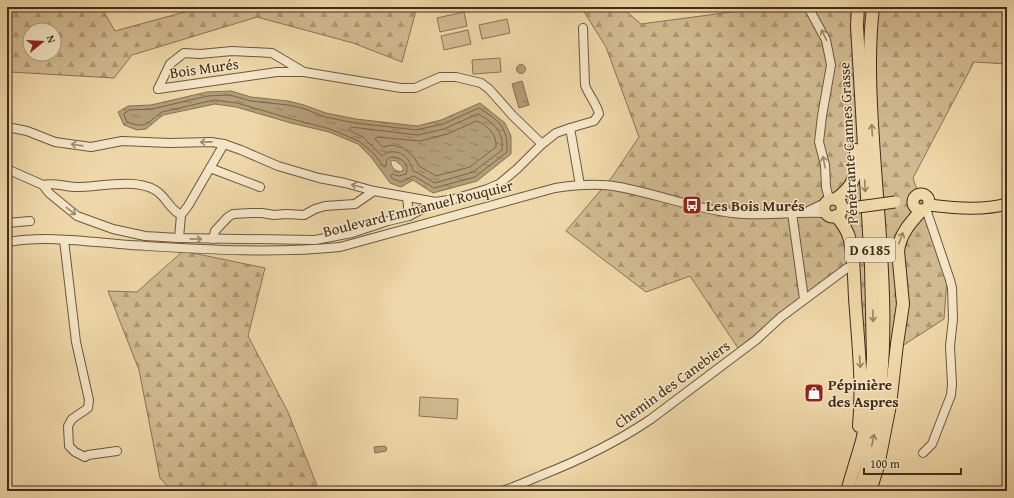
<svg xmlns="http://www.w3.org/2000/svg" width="1014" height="498" font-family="'Gentium Book Plus',serif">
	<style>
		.green { fill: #d1ba90; stroke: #897355 }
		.forest { fill: url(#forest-firs); stroke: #897355; fill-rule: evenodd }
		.water { fill: url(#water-ripples); stroke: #857052; fill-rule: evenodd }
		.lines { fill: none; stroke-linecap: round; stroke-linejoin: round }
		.shore { stroke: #7a6449; stroke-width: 1 }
		.minor-casing { stroke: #6c573e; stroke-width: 10 }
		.major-casing { stroke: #412c1a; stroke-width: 13 }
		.highway-casing { stroke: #412c1a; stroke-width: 14 }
		.minor { stroke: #f4e5c6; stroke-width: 8 }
		.major { stroke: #eed7a8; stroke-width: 11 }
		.highway { stroke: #eed7a8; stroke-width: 12 }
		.major-bridge-casing { stroke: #412c1a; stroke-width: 13; stroke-linecap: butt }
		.major-bridge { stroke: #eed7a8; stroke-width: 11 }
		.oneway { stroke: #9a8870 }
		.oneway2 { stroke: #988261 }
		.labels { text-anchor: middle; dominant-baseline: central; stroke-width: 3; stroke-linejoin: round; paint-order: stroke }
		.shield { fill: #f4e5c6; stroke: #77644e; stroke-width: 1 }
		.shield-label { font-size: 14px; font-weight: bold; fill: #412c1a }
		.street-label { font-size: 15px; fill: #412c1a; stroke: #f4e5c6 }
		.poi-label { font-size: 15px; font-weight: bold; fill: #412c1a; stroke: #f4e5c6; text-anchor: start }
	</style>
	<defs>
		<pattern id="forest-firs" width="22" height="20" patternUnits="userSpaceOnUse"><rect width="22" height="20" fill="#d1ba90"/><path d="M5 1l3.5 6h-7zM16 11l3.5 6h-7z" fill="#ab9775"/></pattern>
		<pattern id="water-ripples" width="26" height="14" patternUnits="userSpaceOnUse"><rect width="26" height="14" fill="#b39d78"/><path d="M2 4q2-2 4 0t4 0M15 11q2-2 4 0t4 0" fill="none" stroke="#938062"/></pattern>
	</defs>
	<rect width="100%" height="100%" fill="#eed7a8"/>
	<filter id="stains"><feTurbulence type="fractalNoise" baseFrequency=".005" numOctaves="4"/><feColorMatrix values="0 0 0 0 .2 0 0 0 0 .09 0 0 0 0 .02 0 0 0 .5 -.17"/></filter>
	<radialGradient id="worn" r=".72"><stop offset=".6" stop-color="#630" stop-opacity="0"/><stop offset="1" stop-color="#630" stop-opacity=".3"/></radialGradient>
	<!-- green -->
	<g class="green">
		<polygon points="464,12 467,26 440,32 437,18"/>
		<polygon points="507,19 510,33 482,39 479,25"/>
		<polygon points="468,30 471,44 444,50 441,36"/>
		<polygon points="500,58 501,72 473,74 472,60"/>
		<polygon points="420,397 458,399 457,419 419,416"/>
	</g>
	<!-- forest -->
	<g class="forest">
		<path d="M 7,7 L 101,7 L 115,31 L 188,11 L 190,7 L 417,7 L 402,62 L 353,43 L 257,17 L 132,55 L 114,78 L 10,72 L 7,71 ZM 30,30 L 54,30 L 54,54 L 30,54 Z"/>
		<polygon points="581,7 621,7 641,24 769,7 1007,7 1007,64 974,62 913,178 947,279 944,319 865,370 848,263 738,348 690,276 646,292 566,231 612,177 639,137 606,47"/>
		<polygon points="183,251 265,268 248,336 288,412 319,491 172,491 160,478 139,370 108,291 137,292"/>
	</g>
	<!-- water -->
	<g class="water">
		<circle cx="521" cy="69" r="4.5"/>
		<polygon points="522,81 529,105 519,108 512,84"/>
		<path d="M 231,91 L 251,97 L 288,101 L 304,105 L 326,113 L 356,119 L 417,126 L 441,120 L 480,103 L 505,123 L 511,136 L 511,154 L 477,181 L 433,193 L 413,180 L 401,187 L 390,183 L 371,157 L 358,144 L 329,132 L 291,123 L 236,107 L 215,104 L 163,115 L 146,129 L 137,130 L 124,125 L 118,112 L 128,106 L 151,105 L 207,92 ZM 391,160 L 396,161 L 403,167 L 403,171 C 396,173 390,167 391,160 Z"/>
		<polygon points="385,446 387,448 386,451 375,453 374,447"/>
	</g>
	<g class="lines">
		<!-- shore -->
		<g class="shore">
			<path d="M 230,95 L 251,101 L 288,105 L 302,108 L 325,117 L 355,123 L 416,130 L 443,124 L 479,108 C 499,121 508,126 507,152 L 475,177 L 434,188 L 414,176 L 401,182 L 393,179 L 390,176 L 392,174 L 399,176 L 406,174 C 410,164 401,157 391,157 L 387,159 L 386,166 L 384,167 L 374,154 L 359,141 L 330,129 L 292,119 L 237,103 L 214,100 L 162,112 L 145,125 L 137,125 L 127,122 L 124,115 L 125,113 L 129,110 L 152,109 L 208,96 Z"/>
			<path d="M 478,114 C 493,122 504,131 502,150 L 473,172 L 435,183 L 418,173 L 413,171 C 411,161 403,150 390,152 C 387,152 384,155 382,156 L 363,137 L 349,130 L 351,127 L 418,135 L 444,129 Z"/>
			<path d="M 477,121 C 488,126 497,134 496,147 L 470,167 L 436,176 L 419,166 L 414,157 L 404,148 L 392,145 L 383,147 L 375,139 L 377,137 L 420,141 L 447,134 Z"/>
		</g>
		<defs>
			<g id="minor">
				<polyline points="808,7 826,40 831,65 822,116 819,142 825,165 826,187 828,195 831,199"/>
				<polyline points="158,89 170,64 184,53 200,54 232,51 272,53 304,72 401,88 415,88 440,77 456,77 481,83 489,89 513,116 542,144 556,133 570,128 580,185"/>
				<polyline points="158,89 277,72 304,72"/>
				<polyline points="7,127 27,131 55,142 91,147 122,141 169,143 211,142 224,144 241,150 278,166 319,178 345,183 374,191 436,202 454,199 487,189 499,184 517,169 542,144"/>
				<path d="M 570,128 L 594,121 L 599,114 C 597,104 589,96 585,85 L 583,28"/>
				<polyline points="210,168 260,187"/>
				<path d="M 7,169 L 43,185 C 54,182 65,187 76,187 C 100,187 134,178 155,190 C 165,195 169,209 181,215"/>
				<polyline points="43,185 49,193 77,216 113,229 145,236 179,238 315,240 352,233 388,221 409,216 436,202"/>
				<polyline points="407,197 409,216"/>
				<polyline points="808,211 825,203"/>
				<polyline points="792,213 804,299"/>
				<polyline points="7,223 30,221"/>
				<polyline points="179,238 181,215 188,206 224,144"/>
				<polyline points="213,239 215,231 228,217 233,214 251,213 262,213 274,215 286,214 304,215 315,209 325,206 355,204 374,191"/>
				<polyline points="64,240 76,342 89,400 88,408 72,419 68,426 69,446 75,452 85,457 88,455 117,451"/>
				<path d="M 7,242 C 48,235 90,242 131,245 C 200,249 270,254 340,247 L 555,188 C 575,185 599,183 619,187 C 657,194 693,208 732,213 C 763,217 795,211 826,213"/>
				<polyline points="923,453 932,444 951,395 952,384 950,346 953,319 952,288 950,280 926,209"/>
				<polyline points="385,491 386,491"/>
				<path d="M 502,491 C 515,487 528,481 542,475 C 580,460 617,442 651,419 L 756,340 L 781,317 L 847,268"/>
			</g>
			<g id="major">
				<circle cx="921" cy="202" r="8"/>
				<circle cx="833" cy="208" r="9"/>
				<path d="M 929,205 C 956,208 981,211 1007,204"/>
			</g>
			<g id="highway">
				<path d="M 836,199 C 856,185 857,173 856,150"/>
				<path d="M 836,216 C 841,221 845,227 848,234 C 854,251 854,279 855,298 C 858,341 863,383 859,426"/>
				<polyline points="847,491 862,441 869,408 873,359 871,266 857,26 858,7"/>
				<path d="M 859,491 C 867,471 871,448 875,427 C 892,332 879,235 873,140 C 870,95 868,51 873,7"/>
				<path d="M 870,491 L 878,466 L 890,405 L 897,344 L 903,304 L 898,251 C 900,234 910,223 921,211"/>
			</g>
		</defs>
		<!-- minor casing -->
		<use href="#minor" class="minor-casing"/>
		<!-- major casing -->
		<use href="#major" class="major-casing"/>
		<!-- highway casing -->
		<use href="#highway" class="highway-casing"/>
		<!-- minor -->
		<use href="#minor" class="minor"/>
		<!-- major -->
		<use href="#major" class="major"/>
		<!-- highway -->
		<use href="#highway" class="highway"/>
		<defs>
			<polyline id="major-bridge" points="851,208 895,202"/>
		</defs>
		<!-- major-bridge casing -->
		<use href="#major-bridge" class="major-bridge-casing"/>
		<!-- major-bridge -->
		<use href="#major-bridge" class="major-bridge"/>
	</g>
	<!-- one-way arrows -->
	<defs><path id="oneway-shaft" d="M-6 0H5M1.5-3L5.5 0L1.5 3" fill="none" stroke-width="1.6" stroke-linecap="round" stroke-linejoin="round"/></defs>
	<g class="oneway">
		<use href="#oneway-shaft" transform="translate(824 35) rotate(-116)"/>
		<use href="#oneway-shaft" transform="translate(206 142) rotate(179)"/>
		<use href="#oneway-shaft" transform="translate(77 145) rotate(-172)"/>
		<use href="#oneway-shaft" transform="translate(824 162) rotate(-101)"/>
		<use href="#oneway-shaft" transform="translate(357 186) rotate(-165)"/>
		<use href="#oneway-shaft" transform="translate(71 211) rotate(38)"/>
		<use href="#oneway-shaft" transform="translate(196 239) rotate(1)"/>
	</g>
	<g class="oneway2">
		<use href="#oneway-shaft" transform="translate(872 130) rotate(-94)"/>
		<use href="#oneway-shaft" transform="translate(865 186) rotate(87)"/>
		<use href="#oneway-shaft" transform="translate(901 238) rotate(-69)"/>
		<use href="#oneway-shaft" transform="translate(873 316) rotate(89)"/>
		<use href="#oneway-shaft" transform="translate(860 362) rotate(86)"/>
		<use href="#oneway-shaft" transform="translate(873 440) rotate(-78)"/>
	</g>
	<!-- icons -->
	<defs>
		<symbol id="bus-square" viewBox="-11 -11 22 22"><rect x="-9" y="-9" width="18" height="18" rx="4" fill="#8f2418" stroke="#f4e5c6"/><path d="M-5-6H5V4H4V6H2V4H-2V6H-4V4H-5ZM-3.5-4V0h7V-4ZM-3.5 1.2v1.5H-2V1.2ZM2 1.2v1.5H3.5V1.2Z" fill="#fff"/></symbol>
		<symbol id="shop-square" viewBox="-11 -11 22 22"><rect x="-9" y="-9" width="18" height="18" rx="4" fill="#8f2418" stroke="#f4e5c6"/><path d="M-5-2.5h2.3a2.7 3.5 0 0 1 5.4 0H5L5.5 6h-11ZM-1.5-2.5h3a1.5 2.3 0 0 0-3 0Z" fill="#fff"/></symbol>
	</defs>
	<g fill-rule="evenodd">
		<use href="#bus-square" x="681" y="194" width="22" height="22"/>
		<use href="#shop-square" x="803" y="382" width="22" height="22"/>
	</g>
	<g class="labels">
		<!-- shield labels -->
		<rect class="shield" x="845" y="238" width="50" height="24" rx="3"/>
		<g class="shield-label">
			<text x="870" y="250">D 6185</text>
		</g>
		<!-- street labels -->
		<g class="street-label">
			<text transform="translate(204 68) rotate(-8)">Bois Murés</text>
			<text transform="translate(848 143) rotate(-93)">Pénétrante Cannes Grasse</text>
			<text transform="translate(418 208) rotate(-14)">Boulevard Emmanuel Rouquier</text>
			<text transform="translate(672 384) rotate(-36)">Chemin des Canebiers</text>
		</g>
		<!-- poi labels -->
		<g class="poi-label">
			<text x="706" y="205">Les Bois Murés</text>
			<text x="828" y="384">Pépinière<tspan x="828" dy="17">des Aspres</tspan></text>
		</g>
	</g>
	<!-- margin -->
	<rect width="1014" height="498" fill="none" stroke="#eed7a8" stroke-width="24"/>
	<rect x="8" y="8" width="998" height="482" fill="none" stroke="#412c1a" stroke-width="2"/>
	<rect x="12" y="12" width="990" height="474" fill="none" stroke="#412c1a"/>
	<!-- north arrow -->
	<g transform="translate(42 42) rotate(72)"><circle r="19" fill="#f4e5c6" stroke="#ac9b81"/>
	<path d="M0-3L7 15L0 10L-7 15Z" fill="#8f2418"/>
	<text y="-6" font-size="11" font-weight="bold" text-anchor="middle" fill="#412c1a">N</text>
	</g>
	<!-- scale -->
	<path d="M864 468v6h97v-6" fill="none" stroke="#412c1a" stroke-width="2"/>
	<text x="870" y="468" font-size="12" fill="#412c1a" stroke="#f4e5c6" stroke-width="3" paint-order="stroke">100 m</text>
	<rect width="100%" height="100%" filter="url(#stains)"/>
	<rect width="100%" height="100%" fill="url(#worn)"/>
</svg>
